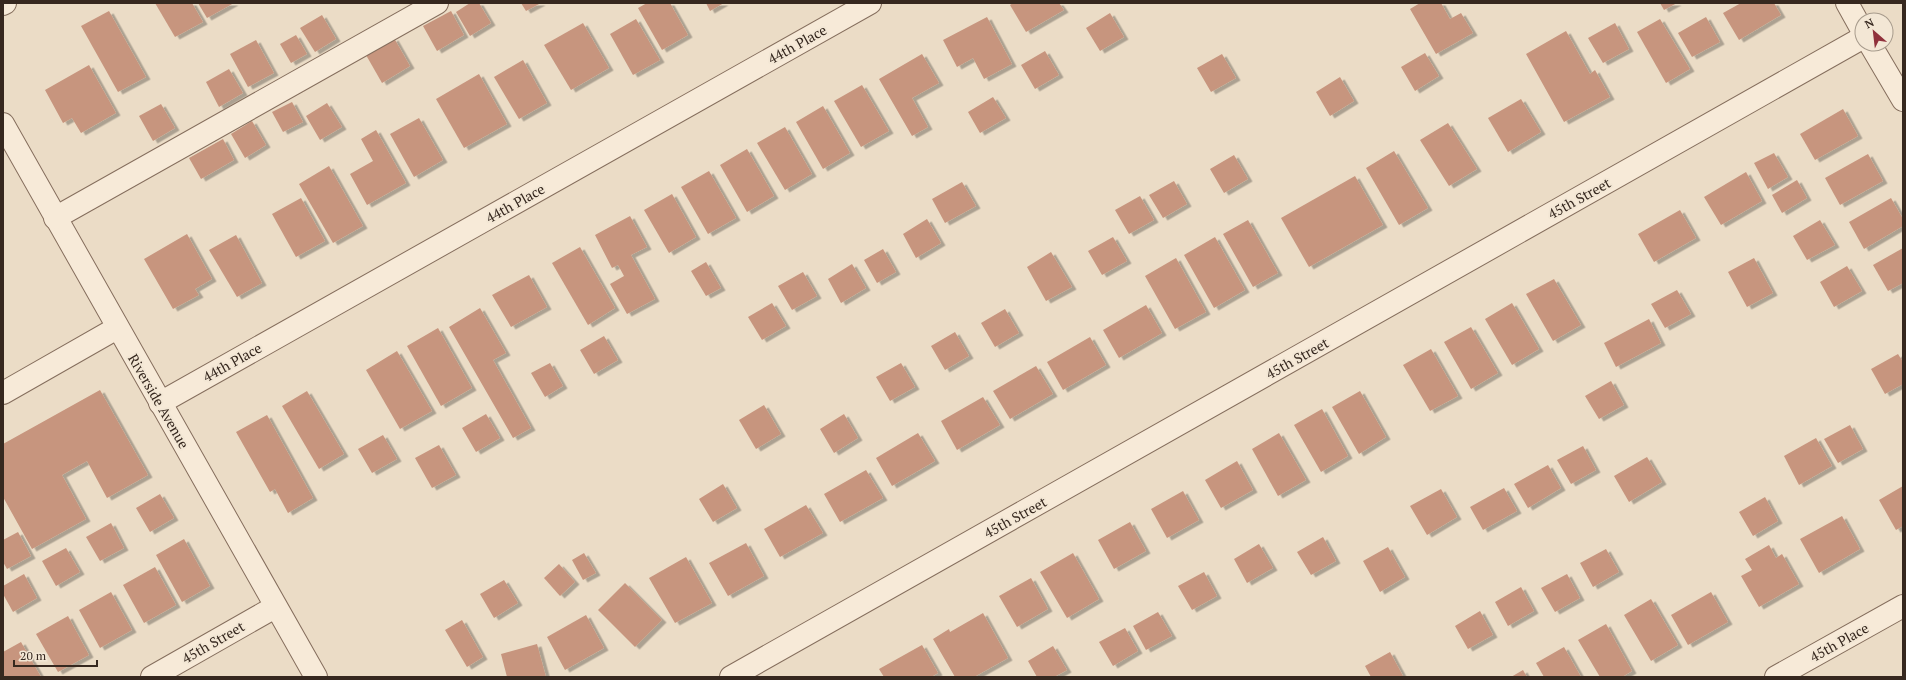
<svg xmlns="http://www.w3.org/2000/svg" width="1906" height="680" font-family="'PT Serif',serif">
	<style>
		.building { fill: #c7957e; filter: url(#shadow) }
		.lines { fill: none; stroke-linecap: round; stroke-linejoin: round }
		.minor-casing { stroke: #856e5d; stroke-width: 24 }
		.minor { stroke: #f7ead8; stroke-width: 22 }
		.labels { text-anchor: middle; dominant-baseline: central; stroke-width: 4; stroke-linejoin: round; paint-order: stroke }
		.street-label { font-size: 14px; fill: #36281f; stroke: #f3e7d5 }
	</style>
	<defs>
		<filter id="shadow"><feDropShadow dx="4.5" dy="2.5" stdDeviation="0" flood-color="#0004"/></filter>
	</defs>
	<rect width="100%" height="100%" fill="#ebdcc6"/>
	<!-- building -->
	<g class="building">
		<polygon points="155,3 192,3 203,22 175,37"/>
		<polygon points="198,3 234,3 207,18"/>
		<polygon points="470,3 479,3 491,23 470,36 456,12"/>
		<polygon points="521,3 541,3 526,11"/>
		<polygon points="647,3 670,3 688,35 662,50 638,8"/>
		<polygon points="706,3 724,3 710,11"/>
		<polygon points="1013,3 1059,3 1064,10 1026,32 1010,5"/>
		<polygon points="1420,3 1441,3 1450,19 1461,13 1473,33 1436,54 1410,9"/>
		<polygon points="1660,3 1677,3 1664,10"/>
		<polygon points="1741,3 1774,3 1781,15 1739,40 1723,13"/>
		<polygon points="109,11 146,77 118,92 81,26"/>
		<polygon points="451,11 464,35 437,51 423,26"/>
		<polygon points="1110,13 1124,37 1100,51 1086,28"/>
		<polygon points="322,15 336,39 315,52 300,28"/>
		<polygon points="987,17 1012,64 984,79 973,58 957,67 943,40"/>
		<polygon points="1706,17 1720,42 1692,57 1678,33"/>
		<polygon points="636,19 660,60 633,75 610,34"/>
		<polygon points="1660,19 1690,69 1666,83 1637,32"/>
		<polygon points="583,23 609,68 571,90 544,45"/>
		<polygon points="1615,23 1629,49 1603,63 1588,38"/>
		<polygon points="1566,31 1590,74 1595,70 1610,97 1564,122 1526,54"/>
		<polygon points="296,35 307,54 291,63 280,44"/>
		<polygon points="394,38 410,66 382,83 366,55"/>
		<polygon points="256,40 274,73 248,87 230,54"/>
		<polygon points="1045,51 1059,75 1035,89 1021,65"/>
		<polygon points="1425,53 1439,76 1415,91 1401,67"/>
		<polygon points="922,54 939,83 912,98 928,127 912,136 879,79"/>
		<polygon points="1222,54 1236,78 1211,92 1197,68"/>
		<polygon points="523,60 547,103 519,119 494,77"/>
		<polygon points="89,65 116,113 81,133 72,118 63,123 45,90"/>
		<polygon points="229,69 243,93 219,107 206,82"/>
		<polygon points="479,74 507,124 464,148 436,99"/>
		<polygon points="1340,77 1354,101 1330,116 1316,92"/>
		<polygon points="862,85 889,131 861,147 834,101"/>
		<polygon points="993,97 1006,118 980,133 968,112"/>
		<polygon points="1521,99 1541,132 1508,152 1488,118"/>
		<polygon points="292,102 303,122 283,132 272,112"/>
		<polygon points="327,103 342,127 320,140 306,116"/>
		<polygon points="161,104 175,128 153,141 139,116"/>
		<polygon points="823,106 850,153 823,169 796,122"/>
		<polygon points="1843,109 1858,136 1815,160 1800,134"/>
		<polygon points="419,118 443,160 414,177 390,134"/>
		<polygon points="252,121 266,145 245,158 231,134"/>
		<polygon points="1448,123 1477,169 1449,186 1420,140"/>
		<polygon points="785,127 812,174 785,190 757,143"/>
		<polygon points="376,130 406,183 367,205 350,174 373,161 361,139"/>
		<polygon points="223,139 234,160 201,179 189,158"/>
		<polygon points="747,149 774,196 747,212 720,165"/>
		<polygon points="1394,151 1428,208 1399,225 1366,168"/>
		<polygon points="1774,153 1788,177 1768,189 1754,163"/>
		<polygon points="1868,154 1883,181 1840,205 1825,178"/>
		<polygon points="1234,155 1248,179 1224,193 1210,169"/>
		<polygon points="329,166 363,226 333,243 299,184"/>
		<polygon points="709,171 736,218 708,234 681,187"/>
		<polygon points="1746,172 1762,201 1721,225 1704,197"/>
		<polygon points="1355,176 1383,225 1309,267 1281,218"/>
		<polygon points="1797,180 1807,198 1782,213 1772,195"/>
		<polygon points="1174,181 1187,204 1163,218 1149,195"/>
		<polygon points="962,182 976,206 945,223 932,199"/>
		<polygon points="672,194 696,237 669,253 644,210"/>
		<polygon points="1140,196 1154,220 1129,234 1115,210"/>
		<polygon points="301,198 325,241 296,257 272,214"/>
		<polygon points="1891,198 1903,219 1903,226 1864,249 1849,222"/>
		<polygon points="1680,210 1696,238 1654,262 1638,234"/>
		<polygon points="630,216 647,247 631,255 655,299 627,314 610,284 624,276 618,265 612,268 595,235"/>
		<polygon points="927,219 941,243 916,258 903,234"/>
		<polygon points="1248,220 1278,273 1253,287 1223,234"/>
		<polygon points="1820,220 1835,245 1807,260 1793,236"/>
		<polygon points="187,234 212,279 195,289 199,295 173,309 144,259"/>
		<polygon points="236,235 262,283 237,297 209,250"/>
		<polygon points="1113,237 1127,261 1102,275 1088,251"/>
		<polygon points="1215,237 1245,290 1214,308 1184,255"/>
		<polygon points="580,247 615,308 588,325 552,263"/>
		<polygon points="1903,248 1903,283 1888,291 1873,265"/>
		<polygon points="883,249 896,272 877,283 864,260"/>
		<polygon points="1051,252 1072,287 1046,301 1027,267"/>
		<polygon points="1176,258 1206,312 1175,329 1145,276"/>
		<polygon points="1754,258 1773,293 1747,307 1728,272"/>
		<polygon points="706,262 721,288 706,296 691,271"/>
		<polygon points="852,264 866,288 841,303 828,279"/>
		<polygon points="1847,266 1862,291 1834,307 1820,282"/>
		<polygon points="803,272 817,296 792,310 778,286"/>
		<polygon points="529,275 547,307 511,327 492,295"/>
		<polygon points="1554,279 1581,325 1553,341 1526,294"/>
		<polygon points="1677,290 1691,314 1665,328 1651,304"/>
		<polygon points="772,303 786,326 762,340 748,317"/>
		<polygon points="1512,303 1539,349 1512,365 1485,319"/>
		<polygon points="1146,305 1162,333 1119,358 1103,330"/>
		<polygon points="480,308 506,353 493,360 531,428 513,438 449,327"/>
		<polygon points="1005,309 1019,333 995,347 981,323"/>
		<polygon points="1649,319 1661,343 1616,367 1604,343"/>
		<polygon points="1471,327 1498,373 1471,389 1444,342"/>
		<polygon points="438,328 472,388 441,406 407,346"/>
		<polygon points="955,332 969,356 945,370 931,346"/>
		<polygon points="604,336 618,360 594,374 580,350"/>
		<polygon points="1090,337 1106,365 1063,390 1047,362"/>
		<polygon points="1431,349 1458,396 1430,411 1403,365"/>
		<polygon points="397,351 432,411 400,429 366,370"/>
		<polygon points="1898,354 1903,362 1903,384 1885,394 1871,369"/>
		<polygon points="550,363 563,386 545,397 531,373"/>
		<polygon points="901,363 915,387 890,401 876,377"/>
		<polygon points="1036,366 1053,394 1010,419 993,391"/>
		<polygon points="1611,381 1624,405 1599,419 1585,396"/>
		<polygon points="100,390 148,475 107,498 87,461 62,475 86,519 32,549 3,497 3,444"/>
		<polygon points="307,391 344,454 319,469 282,406"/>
		<polygon points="1360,391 1386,437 1359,454 1332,407"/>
		<polygon points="983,397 1000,425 957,450 941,421"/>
		<polygon points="764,405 781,434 756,449 739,420"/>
		<polygon points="1322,409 1348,456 1321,472 1294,425"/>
		<polygon points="486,414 500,438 476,452 462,428"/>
		<polygon points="844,414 858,438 834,453 820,429"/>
		<polygon points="267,415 313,498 288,513 275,489 270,492 236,432"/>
		<polygon points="1850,425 1863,449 1838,463 1824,439"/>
		<polygon points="918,433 935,461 892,486 876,458"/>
		<polygon points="1279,433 1306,480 1278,496 1252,449"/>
		<polygon points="383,435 397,459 372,473 358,449"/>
		<polygon points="1816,438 1832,466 1799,485 1784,456"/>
		<polygon points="439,445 456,475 432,488 415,458"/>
		<polygon points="1583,446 1596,470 1571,484 1557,460"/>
		<polygon points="1647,457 1662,482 1629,502 1614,476"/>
		<polygon points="1237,461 1253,490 1221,508 1205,480"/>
		<polygon points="1548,465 1561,488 1528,508 1514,484"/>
		<polygon points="866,470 883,498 840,522 824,494"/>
		<polygon points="723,484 737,508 713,522 699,499"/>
		<polygon points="1903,486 1903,526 1896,530 1879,500"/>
		<polygon points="1504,488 1517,511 1483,530 1470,507"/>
		<polygon points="1441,489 1457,517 1427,535 1410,506"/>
		<polygon points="1183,491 1199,520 1167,538 1151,509"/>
		<polygon points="160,494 174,518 150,532 136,508"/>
		<polygon points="1765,497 1778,521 1753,536 1739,512"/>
		<polygon points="806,505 823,533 780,557 764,529"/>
		<polygon points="1842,516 1860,549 1819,573 1800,539"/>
		<polygon points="1130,522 1146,551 1114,569 1098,540"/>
		<polygon points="111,523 124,548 100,561 86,537"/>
		<polygon points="18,532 31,556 7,569 3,562 3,540"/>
		<polygon points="1323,537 1336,561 1311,575 1297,552"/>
		<polygon points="184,539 210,586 182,602 156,555"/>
		<polygon points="746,543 764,576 728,596 709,563"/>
		<polygon points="1259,544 1273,568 1247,583 1234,559"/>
		<polygon points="1769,545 1776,558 1782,554 1799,584 1759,607 1741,576 1752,570 1745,559"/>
		<polygon points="1388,547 1405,577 1380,592 1363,561"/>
		<polygon points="66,548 80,572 56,586 42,561"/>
		<polygon points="1606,549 1619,572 1593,587 1580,563"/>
		<polygon points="584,553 596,573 583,580 572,560"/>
		<polygon points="1073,553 1099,599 1067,618 1040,572"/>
		<polygon points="686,557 712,603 675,623 649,578"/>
		<polygon points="559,564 575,582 560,596 544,578"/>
		<polygon points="155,567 176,605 144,623 123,585"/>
		<polygon points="1204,572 1217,596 1192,610 1178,586"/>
		<polygon points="24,574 37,598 13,612 3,594 3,586"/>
		<polygon points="1567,574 1580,598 1555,612 1541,588"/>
		<polygon points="1031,578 1048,609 1017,627 999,596"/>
		<polygon points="504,580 518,603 494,618 480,594"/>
		<polygon points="625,583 662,620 635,647 598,610"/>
		<polygon points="1521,587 1534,611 1508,626 1495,602"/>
		<polygon points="111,592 132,630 100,648 79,610"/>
		<polygon points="1711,592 1728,622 1688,645 1671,615"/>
		<polygon points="1651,599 1678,645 1651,661 1624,615"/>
		<polygon points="1480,611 1493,635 1468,649 1455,626"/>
		<polygon points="1158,612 1172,636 1146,650 1133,626"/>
		<polygon points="983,613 1008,658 974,677 955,677 933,639 949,629 950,632"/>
		<polygon points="586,615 604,648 565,670 547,637"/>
		<polygon points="68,616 89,655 58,672 36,634"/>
		<polygon points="462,620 483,657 467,667 445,630"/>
		<polygon points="1606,624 1632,671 1622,677 1600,677 1578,640"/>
		<polygon points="1125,628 1138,651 1113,666 1099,642"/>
		<polygon points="21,642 41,677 3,677 3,652"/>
		<polygon points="537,644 546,677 507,677 501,654"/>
		<polygon points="922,645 938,673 931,677 884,677 879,669"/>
		<polygon points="1053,646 1067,670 1054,677 1037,677 1028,661"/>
		<polygon points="1564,647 1581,677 1544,677 1536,663"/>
		<polygon points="1390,652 1403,676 1401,677 1371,677 1365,666"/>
		<polygon points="1523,670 1527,677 1511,677"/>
	</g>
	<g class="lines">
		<defs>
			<g id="minor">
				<polyline points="1847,3 1862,30"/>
				<polyline points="3,4 5,3"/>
				<polyline points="1870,44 1903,100"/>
				<polyline points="3,124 316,677"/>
				<polyline points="55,218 437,3"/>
				<polyline points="3,393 117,328"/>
				<polyline points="160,403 870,3"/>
				<polyline points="152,677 275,607"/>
				<polyline points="731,677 1862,38"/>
				<polyline points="1776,677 1903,606"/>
			</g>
		</defs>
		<!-- minor casing -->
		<use href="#minor" class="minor-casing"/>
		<!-- minor -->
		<use href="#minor" class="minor"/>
	</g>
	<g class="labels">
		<!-- street labels -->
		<g class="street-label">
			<text transform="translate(797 44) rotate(-29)">44th Place</text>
			<text transform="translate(1579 198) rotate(-29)">45th Street</text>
			<text transform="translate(515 203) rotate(-29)">44th Place</text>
			<text transform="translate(1297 358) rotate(-29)">45th Street</text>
			<text transform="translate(232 362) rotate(-29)">44th Place</text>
			<text transform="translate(159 401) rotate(60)">Riverside Avenue</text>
			<text transform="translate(1015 517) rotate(-29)">45th Street</text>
			<text transform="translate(213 642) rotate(-30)">45th Street</text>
			<text transform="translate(1839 642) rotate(-29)">45th Place</text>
		</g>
	</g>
	<!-- border -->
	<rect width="1906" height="680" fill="none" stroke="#36281f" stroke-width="8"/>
	<!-- north arrow -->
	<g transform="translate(1874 32) rotate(332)"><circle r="19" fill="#f3e7d5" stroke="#a79b8c"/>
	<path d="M0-3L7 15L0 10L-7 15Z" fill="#90313b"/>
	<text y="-6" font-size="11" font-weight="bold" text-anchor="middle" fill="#36281f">N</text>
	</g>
	<!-- scale -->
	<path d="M14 660v6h83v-6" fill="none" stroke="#36281f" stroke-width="2"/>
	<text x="20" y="660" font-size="12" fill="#36281f" stroke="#f3e7d5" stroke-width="3" paint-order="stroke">20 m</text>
</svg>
